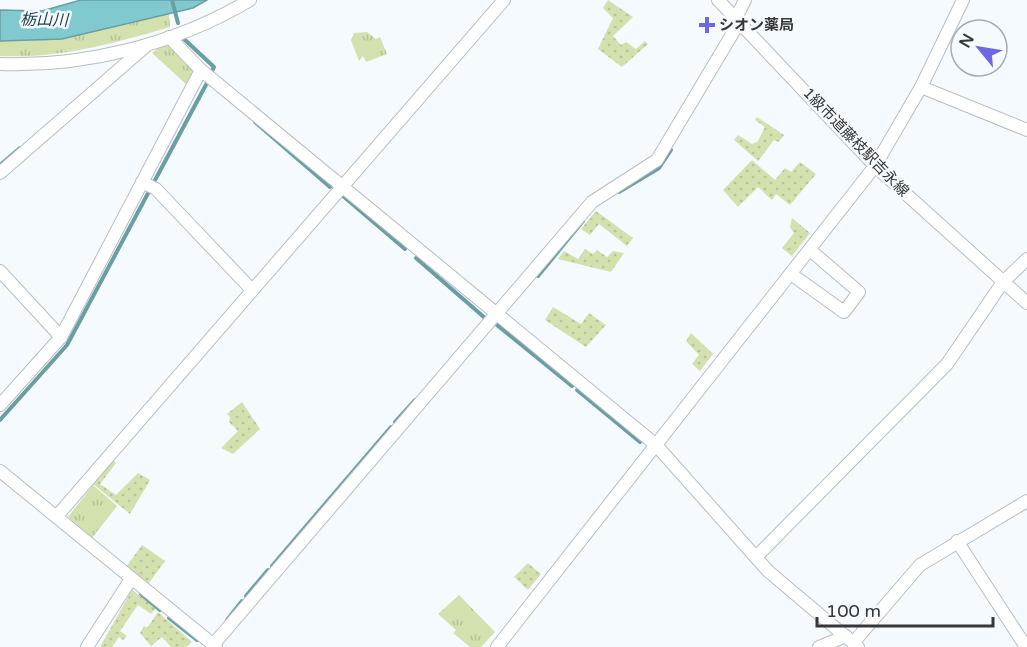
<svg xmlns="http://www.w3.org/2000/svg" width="1027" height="647" font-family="'Varela Round','Noto Sans JP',sans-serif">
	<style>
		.grass { fill: url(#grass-tufts) }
		.garden { fill: url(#garden-dots) }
		.water { fill: #80cacf; stroke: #6a9ea2; stroke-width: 1.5 }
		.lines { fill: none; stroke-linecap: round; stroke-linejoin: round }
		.stream { stroke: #6a9ea2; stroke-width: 4 }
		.minor-casing { stroke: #b7bec3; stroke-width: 14 }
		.minor { stroke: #fff; stroke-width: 12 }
		.poi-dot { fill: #6d67e1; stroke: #f4fafe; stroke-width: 2 }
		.labels { text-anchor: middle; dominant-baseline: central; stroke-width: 5; stroke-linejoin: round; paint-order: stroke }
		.poi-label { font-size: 15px; font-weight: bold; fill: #353739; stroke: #f4fafe; text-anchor: start }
		.street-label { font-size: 15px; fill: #353739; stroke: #f4fafe }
		.water-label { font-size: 16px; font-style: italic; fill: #193d40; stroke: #f4fafe }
	</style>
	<defs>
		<pattern id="grass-tufts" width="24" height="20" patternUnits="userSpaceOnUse" patternTransform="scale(1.5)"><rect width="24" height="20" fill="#d3e1af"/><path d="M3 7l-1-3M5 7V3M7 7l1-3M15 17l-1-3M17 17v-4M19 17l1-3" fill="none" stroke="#b6c297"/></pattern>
		<pattern id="garden-dots" width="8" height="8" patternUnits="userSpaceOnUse" patternTransform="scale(1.5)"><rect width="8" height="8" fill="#d3e1af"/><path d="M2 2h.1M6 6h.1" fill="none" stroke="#b6c297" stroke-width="1.8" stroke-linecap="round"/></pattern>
	</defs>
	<rect width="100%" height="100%" fill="#f4fafe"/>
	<!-- grass -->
	<g class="grass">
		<path d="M 169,14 L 170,27 C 115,43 58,59 0,56 L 0,41 L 62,39 Z"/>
		<polygon points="367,32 376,39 380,37 387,54 366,62 363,56 359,61 351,40 354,33"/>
		<polygon points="162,45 171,46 195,71 187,85 152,53"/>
		<polygon points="93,485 117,506 92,538 68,517"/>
		<polygon points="459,595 495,632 481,647 470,647 453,633 456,630 438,614"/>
	</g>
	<!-- garden -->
	<g class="garden">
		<polygon points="608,0 633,17 613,36 621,45 626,42 636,49 645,41 648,44 622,67 598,49 613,18 603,8"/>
		<polygon points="757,117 784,135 779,142 774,140 758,161 734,140 738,135 752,144 758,141 765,127 755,120"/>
		<polygon points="752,160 775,180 785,168 791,172 800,162 816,174 790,205 776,194 772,200 758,187 738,207 723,190"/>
		<polygon points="596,211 633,238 627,246 599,224 590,235 581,229"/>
		<polygon points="792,218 810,233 792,256 782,248 794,233 790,227"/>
		<polygon points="585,249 593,254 597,250 607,257 613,251 624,253 611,272 558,259 564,251 578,259"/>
		<polygon points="553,307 581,324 589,313 606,325 586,347 545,320"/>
		<polygon points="691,333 713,354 700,371 692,364 699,355 686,341"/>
		<polygon points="242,402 260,429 233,454 221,448 238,431 229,422 230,417 227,414"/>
		<polygon points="113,460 116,463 100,484 116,495 138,473 150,480 130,514 93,484"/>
		<polygon points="142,545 165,561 149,583 126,567"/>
		<polygon points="528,563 541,574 528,590 514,577"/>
		<polygon points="132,590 156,608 151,614 138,605 120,631 127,636 123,640 119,637 112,647 100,647"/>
		<polygon points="158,612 192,642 186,647 171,647 162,637 151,646 140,633 144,626 147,628"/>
	</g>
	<!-- water -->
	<polygon class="water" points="81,0 207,0 193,8 62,39 0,41 0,10 42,11"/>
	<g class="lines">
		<!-- stream -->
		<g class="stream">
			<polyline points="172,0 178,23"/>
			<polyline points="184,39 214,67 212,71"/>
			<polyline points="255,122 330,187"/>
			<polyline points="0,165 20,148"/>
			<polyline points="619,192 659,168 671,150"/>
			<polyline points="343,196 405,249"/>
			<polyline points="416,258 485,318"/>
			<polyline points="538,276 583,221"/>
			<polyline points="497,325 572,386"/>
			<polyline points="577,390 640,442"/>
			<polyline points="0,420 67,345 208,81"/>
			<polyline points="395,422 415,400"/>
			<polyline points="272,566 391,427"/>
			<polyline points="141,594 160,610"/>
			<polyline points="246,596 268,570"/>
			<polyline points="169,618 197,640"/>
			<polyline points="227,620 242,601"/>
		</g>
		<defs>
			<g id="minor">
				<polyline points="718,0 875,166 1027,303"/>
				<polyline points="736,18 745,0"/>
				<polyline points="169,37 201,70 656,445 768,571 858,647"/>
				<path d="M 0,64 C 86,67 176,44 250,0"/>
				<polyline points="921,87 1027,130"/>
				<polyline points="0,173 146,46"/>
				<polyline points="142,182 156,189 252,290"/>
				<polyline points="0,271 61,337"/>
				<polyline points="791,274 844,312 859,292 810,250"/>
				<polyline points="0,405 61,337 201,70"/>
				<polyline points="0,471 216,647"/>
				<polyline points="57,516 504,0"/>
				<polyline points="957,541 1026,647"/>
				<polyline points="756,557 947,364 1003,282 1027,259"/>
				<polyline points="853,643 920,565 1027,501"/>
				<polyline points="213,645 592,202 657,160 740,21"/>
				<polyline points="87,647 131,579"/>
				<polyline points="497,647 875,166 921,87 963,0"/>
				<polyline points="819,647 846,636"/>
			</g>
		</defs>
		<!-- minor casing -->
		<use href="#minor" class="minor-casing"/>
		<!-- minor -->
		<use href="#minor" class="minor"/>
	</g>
	<!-- markers -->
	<path class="poi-dot" d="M704 16h6v6h6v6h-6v6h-6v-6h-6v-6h6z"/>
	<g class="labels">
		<!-- poi labels -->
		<g class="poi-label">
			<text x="719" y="25">シオン薬局</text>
		</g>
		<!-- street labels -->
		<g class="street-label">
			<text transform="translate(856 142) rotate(46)">1級市道藤枝駅吉永線</text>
		</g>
		<!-- water labels -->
		<g class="water-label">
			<text transform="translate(44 20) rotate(1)">栃山川</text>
		</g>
	</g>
	<!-- north arrow -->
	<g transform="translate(979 48) rotate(300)"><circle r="28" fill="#f4fafe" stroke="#a8acaf" stroke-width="1.5"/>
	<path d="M0-4.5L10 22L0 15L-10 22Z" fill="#6d67e1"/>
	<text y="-9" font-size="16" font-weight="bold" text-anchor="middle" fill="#353739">N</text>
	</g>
	<!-- scale -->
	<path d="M817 617v9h176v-9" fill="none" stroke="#353739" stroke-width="3"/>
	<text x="826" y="617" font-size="18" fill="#353739" stroke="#f4fafe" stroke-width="4.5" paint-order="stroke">100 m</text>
</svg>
